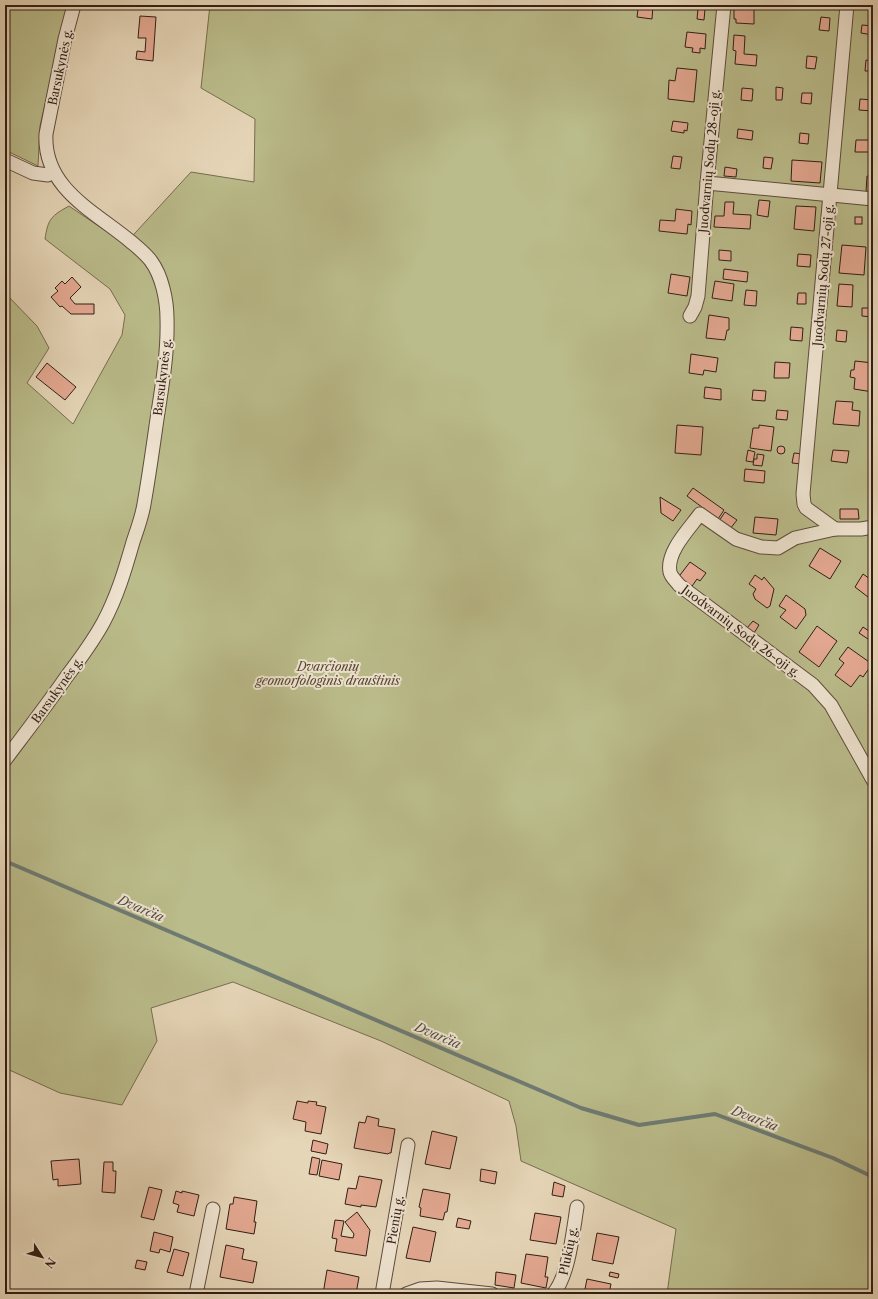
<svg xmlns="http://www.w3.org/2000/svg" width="878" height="1299" font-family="'Libre Caslon Text',serif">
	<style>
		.green { fill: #bbbc8b; stroke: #766e50 }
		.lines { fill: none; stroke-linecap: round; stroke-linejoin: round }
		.stream { stroke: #6e7b73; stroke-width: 4 }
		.building { fill: #e4a992; stroke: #321f15 }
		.minor-casing { stroke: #5f4d3e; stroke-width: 15 }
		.minor { stroke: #efe4d1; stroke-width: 13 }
		.labels { text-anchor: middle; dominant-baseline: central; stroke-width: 4; stroke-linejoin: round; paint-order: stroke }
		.street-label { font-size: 12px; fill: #321f15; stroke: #efe4d1 }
		.park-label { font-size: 12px; font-style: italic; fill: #544632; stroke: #efe4d1 }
		.water-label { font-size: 13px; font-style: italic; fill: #504d44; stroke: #efe4d1 }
	</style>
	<rect width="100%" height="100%" fill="#e6d6b8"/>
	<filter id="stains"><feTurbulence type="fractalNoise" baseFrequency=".005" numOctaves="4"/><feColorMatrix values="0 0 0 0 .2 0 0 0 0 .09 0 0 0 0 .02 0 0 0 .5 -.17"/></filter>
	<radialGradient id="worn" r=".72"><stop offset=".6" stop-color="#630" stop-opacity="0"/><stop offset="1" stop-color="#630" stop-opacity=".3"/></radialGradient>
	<!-- green -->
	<g class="green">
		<polygon points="5,5 68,5 40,126 38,166 5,150"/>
		<path d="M 210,5 L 873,5 L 873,1294 L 667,1294 L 676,1229 L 521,1161 L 516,1126 L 509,1101 L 381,1041 L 233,982 L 151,1008 L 157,1041 L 122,1105 L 60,1093 L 5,1068 L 5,293 L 37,326 L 49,348 L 27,383 L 73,424 L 122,335 L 125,315 L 110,289 L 45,239 C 48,219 51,216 69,206 L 125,244 L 191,172 L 254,182 L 255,119 L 201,88 Z"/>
	</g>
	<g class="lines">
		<!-- stream -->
		<polyline class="stream" points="5,861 581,1108 639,1125 715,1114 833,1158 873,1177"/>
	</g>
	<!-- building -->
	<g class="building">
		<polygon points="634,5 653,5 652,19 637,17 638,9 633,9"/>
		<polygon points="734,5 747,6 747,8 754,9 754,24 736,23 736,19 734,19"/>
		<polygon points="698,9 705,9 704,20 697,19"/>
		<polygon points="140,16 156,17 153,61 136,59 137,51 145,52 146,38 138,38"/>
		<polygon points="821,17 830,18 829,31 819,30"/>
		<polygon points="862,25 873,26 873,35 861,33"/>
		<polygon points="687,32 706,34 705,49 700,48 700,53 692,52 693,48 685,47"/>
		<polygon points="734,35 745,36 744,54 757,55 756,66 735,64 736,51 733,50"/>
		<polygon points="807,56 817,57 815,69 806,68"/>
		<polygon points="866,60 873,61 873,71 865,71"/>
		<polygon points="677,68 697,70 694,102 668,99 669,80 675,81"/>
		<polygon points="776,87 783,88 782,100 776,100"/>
		<polygon points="742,88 753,89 752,101 741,100"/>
		<polygon points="802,93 812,93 811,104 801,103"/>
		<polygon points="860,99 873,100 873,111 859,110"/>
		<polygon points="673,121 688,123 687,131 684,130 684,133 671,131"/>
		<polygon points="738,129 753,131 752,140 737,138"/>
		<polygon points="800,133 809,134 808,144 799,143"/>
		<polygon points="856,140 872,140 871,152 855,152"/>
		<polygon points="673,156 682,157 680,169 671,168"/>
		<polygon points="764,157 773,158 771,169 763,168"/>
		<polygon points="792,160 822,162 820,183 791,181"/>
		<polygon points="725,167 737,169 736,177 724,176"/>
		<polygon points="873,174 873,192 866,192 867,176 873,176"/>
		<polygon points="759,200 770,201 768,217 757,215"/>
		<polygon points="5,202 10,207 5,213"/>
		<polygon points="725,202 734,202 733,214 751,215 750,229 714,227 715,216 724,216"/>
		<polygon points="796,206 816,207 814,231 794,229"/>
		<polygon points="676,209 692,211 691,225 688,224 687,234 659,231 660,220 675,221"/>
		<rect x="855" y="217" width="7" height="7"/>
		<polygon points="842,245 866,247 864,275 839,273"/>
		<polygon points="719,250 731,251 731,261 719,260"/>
		<polygon points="798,254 811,255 810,267 797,266"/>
		<polygon points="724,269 748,272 747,282 723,279"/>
		<polygon points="671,274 690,277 687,296 668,293"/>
		<polygon points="72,277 81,287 70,298 75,304 94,304 94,314 71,314 62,306 60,307 51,297 58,291 55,288 62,281 65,284"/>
		<polygon points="715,281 734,284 732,301 712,298"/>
		<polygon points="839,284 853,285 852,307 837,306"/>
		<polygon points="746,290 757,291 756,306 744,305"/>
		<polygon points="798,293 806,293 806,304 797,304"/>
		<polygon points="862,308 873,308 873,317 862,316"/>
		<polygon points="709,315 729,318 729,330 727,330 725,340 706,338"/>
		<polygon points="791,327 803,328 802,341 790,340"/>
		<polygon points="837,330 847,331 846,342 836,341"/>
		<polygon points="691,354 718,358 716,372 704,370 703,375 689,373"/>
		<polygon points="855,361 873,363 873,392 854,389 855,378 850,377 851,370 854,370"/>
		<polygon points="775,362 790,363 789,378 774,378"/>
		<polygon points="47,363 76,387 65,400 36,377"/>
		<polygon points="705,387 721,389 721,400 704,398"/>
		<polygon points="753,390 766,391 765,401 752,400"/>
		<polygon points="836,401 853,402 852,410 860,411 859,426 833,424"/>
		<polygon points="777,410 788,411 787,420 776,419"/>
		<polygon points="677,425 703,427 701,455 675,453"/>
		<polygon points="759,425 774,427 771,451 750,448 753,428 759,428"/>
		<circle cx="781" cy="450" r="4"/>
		<polygon points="748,450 755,452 753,462 746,461"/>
		<polygon points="833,450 849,451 847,463 831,461"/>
		<polygon points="794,453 803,454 802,464 792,463"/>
		<polygon points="757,454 764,455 762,466 753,465 754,459 757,459"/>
		<polygon points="745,469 765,471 764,483 744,481"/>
		<polygon points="693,488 724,510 718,519 687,496"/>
		<polygon points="660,497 681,510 673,521 661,513"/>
		<polygon points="840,509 858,509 859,519 840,519"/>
		<polygon points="725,512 737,520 730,529 719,521"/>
		<polygon points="755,517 778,519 776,535 753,533"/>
		<polygon points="820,548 841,561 830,579 809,566"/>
		<polygon points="690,562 706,573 700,581 697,579 690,589 677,579"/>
		<polygon points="863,574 873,581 871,585 873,587 873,590 868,597 855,587"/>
		<polygon points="755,575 762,580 764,577 774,589 770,606 767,608 755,599 753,594 756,589 749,584"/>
		<polygon points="786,595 805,609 806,615 796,629 780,617 786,610 779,606"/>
		<polygon points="753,621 759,625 754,633 747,628"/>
		<polygon points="817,626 837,641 819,667 799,652"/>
		<polygon points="863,627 872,633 868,639 859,633"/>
		<polygon points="848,647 872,664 863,677 860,675 851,687 835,675 844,663 839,659"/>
		<polygon points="873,698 873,709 868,705"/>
		<polygon points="297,1101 308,1103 308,1101 317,1102 316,1105 326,1107 321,1134 305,1131 306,1122 293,1119"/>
		<polygon points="367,1116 379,1119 378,1126 395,1129 391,1153 389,1153 388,1154 354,1148 359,1122 365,1123"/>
		<polygon points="432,1131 457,1137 450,1169 425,1164"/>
		<polygon points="313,1140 328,1144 326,1154 311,1151"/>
		<polygon points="312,1157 320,1159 317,1175 309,1174"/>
		<polygon points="79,1159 81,1184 58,1186 58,1179 53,1180 51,1161"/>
		<polygon points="322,1160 342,1164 339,1180 319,1176"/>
		<polygon points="104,1162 113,1162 113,1171 116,1171 115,1193 102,1192"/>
		<polygon points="481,1169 497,1172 495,1184 480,1181"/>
		<polygon points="359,1176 382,1180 376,1207 361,1205 361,1207 345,1204 348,1188 356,1189"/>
		<polygon points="554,1182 565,1186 563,1197 552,1195"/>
		<polygon points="149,1187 162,1190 154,1220 141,1217"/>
		<polygon points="423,1189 450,1194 447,1212 445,1212 443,1220 420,1216 421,1208 419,1207"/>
		<polygon points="176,1191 182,1193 182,1191 199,1195 194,1216 177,1212 179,1205 173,1203"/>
		<polygon points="234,1197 257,1201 254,1222 256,1222 254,1234 226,1229 230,1204 233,1204"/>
		<polygon points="357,1212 370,1230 366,1256 335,1251 337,1239 332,1238 335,1220 344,1221 341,1236 353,1238 354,1234 345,1222"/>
		<polygon points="535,1213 561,1217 556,1244 530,1240"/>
		<polygon points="458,1218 471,1221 469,1229 456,1227"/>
		<polygon points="413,1227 436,1232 430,1262 406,1258"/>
		<polygon points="154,1232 173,1237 170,1252 160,1249 159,1253 150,1251"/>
		<polygon points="597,1233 619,1237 613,1264 592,1260"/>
		<polygon points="226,1245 244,1249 242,1259 257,1262 253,1283 220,1277"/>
		<polygon points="174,1249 189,1253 183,1276 167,1272"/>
		<polygon points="526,1254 548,1257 545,1277 548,1277 546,1288 521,1283"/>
		<polygon points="137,1260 147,1262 145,1270 135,1268"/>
		<polygon points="327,1270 359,1277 356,1294 323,1294"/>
		<polygon points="496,1272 516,1275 514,1288 495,1285"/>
		<polygon points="610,1272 619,1274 618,1278 609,1276"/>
		<polygon points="587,1279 611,1284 609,1294 584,1294"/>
	</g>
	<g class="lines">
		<defs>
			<g id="minor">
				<polyline points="5,160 33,173 48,175 53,171"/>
				<polyline points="707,183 873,199"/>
				<polyline points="690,316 695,307 698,296 707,183 724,5"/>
				<path d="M 873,527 L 861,529 L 835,529 L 795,538 L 778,548 L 761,547 L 736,539 L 700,514 C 689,529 666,552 670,572 C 671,577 676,581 679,585 L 813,685 L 831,705 L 873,780"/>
				<polyline points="835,529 806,508 804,504 803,494 847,5"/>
				<path d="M 5,760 C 26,732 47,705 67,676 C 80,659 93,641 103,623 C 117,597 125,570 133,542 C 137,530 142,517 144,504 C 149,476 153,447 157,419 C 162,386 168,353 167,319 C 167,300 162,276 151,261 C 145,253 137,247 130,241 C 94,211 43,188 46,134 L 65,39 L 74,5"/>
				<polyline points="196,1294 213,1209"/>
				<polyline points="382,1294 408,1145"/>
				<polyline points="406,1294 420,1289 437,1288 492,1294"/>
				<path d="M 553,1294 C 569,1276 573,1231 577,1207"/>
			</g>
		</defs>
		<!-- minor casing -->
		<use href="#minor" class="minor-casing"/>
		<!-- minor -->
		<use href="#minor" class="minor"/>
	</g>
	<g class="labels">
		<!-- street labels -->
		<g class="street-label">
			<text transform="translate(60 67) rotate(-78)">Barsukynės g.</text>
			<text transform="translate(709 161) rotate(-85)">Juodvarnių Sodų 28-oji g.</text>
			<text transform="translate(823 275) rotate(-85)">Juodvarnių Sodų 27-oji g.</text>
			<text transform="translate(162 377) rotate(-83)">Barsukynės g.</text>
			<text transform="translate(741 631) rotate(37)">Juodvarnių Sodų 26-oji g.</text>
			<text transform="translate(57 690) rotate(-54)">Barsukynės g.</text>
			<text transform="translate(395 1220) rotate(-80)">Pienių g.</text>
			<text transform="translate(568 1251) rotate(-78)">Plukių g.</text>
		</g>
		<!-- park labels -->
		<g class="park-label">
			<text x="328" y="666">Dvarčionių<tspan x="328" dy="14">geomorfologinis draustinis</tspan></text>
		</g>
		<!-- water labels -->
		<g class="water-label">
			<text transform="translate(141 908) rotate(23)">Dvarčia</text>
			<text transform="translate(438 1035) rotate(23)">Dvarčia</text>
			<text transform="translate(755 1118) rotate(21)">Dvarčia</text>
		</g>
	</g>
	<!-- margin -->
	<rect width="878" height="1299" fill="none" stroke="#e6d6b8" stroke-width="20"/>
	<rect x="6" y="6" width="866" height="1287" fill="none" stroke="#321f15" stroke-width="2"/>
	<rect x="10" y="10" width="858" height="1279" fill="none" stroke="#321f15"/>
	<!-- north arrow -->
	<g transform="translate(42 1257) rotate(126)" stroke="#efe4d1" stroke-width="3" paint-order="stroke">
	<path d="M0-3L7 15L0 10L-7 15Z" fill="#321f15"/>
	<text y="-6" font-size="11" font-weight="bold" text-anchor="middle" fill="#321f15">N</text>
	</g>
	<rect width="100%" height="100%" filter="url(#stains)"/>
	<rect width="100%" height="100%" fill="url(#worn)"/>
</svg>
